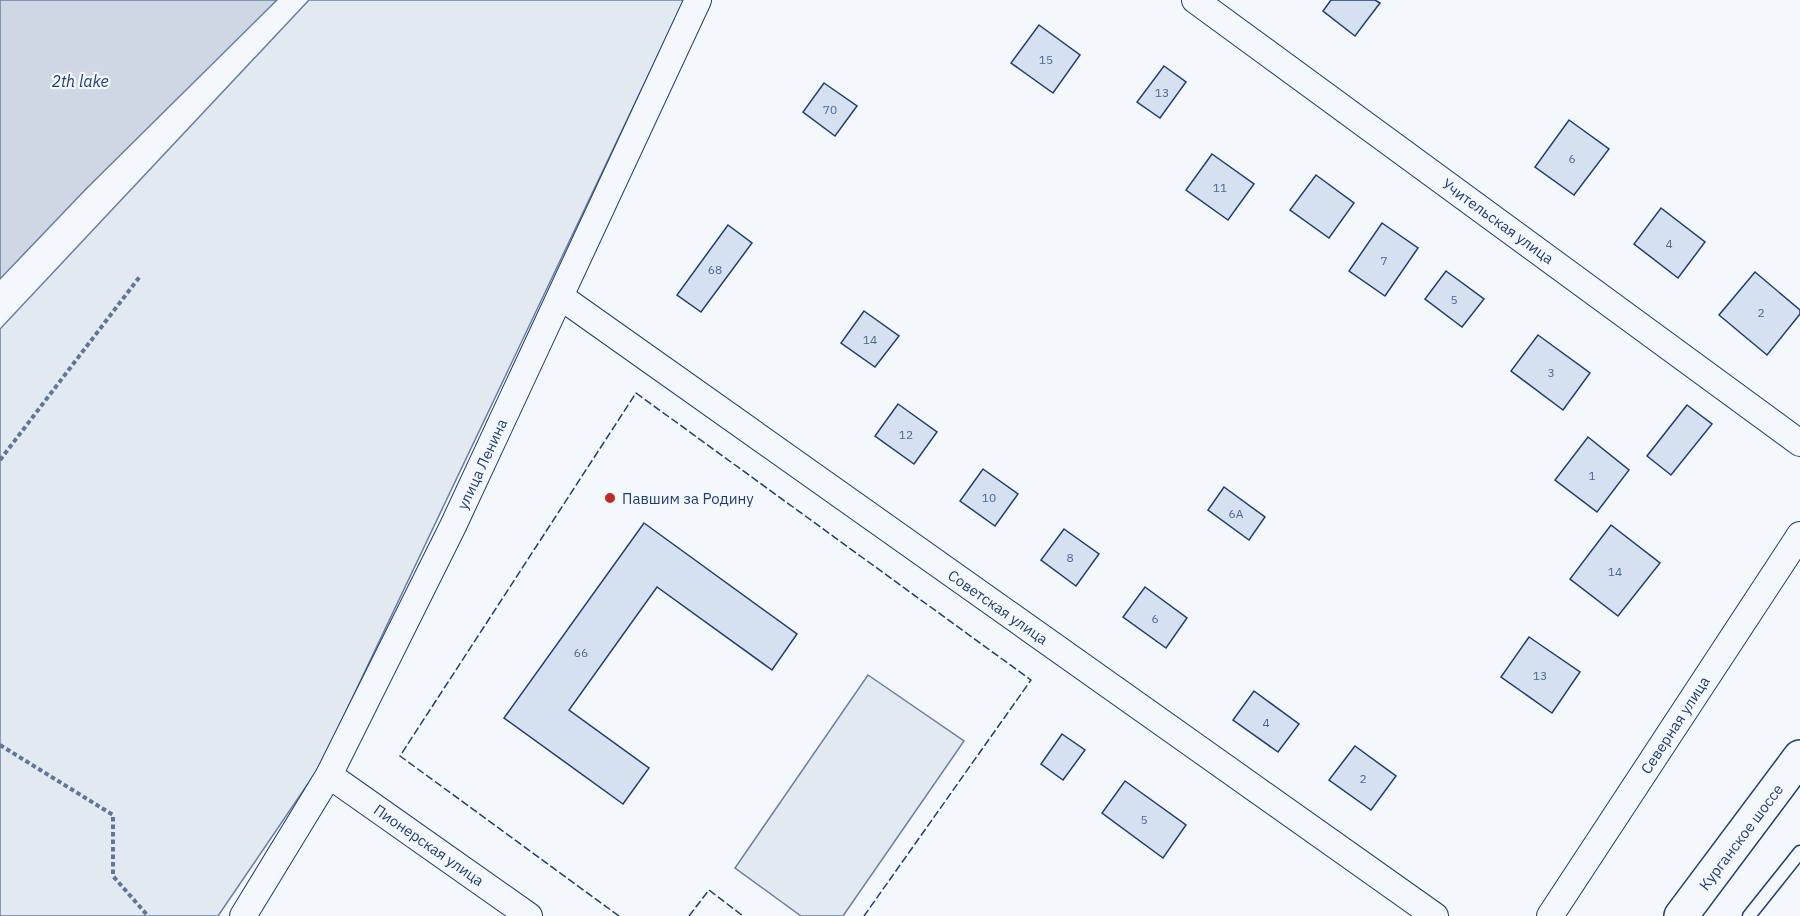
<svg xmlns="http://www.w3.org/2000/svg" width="1800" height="916" font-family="'IBM Plex Sans',sans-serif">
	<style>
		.green { fill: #e3e9f0; stroke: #687fa3; stroke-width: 1.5 }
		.water { fill: #cfd7e4; stroke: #687fa3; stroke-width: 1.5 }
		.building { fill: #d5e0f0; stroke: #1d3f73; stroke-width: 1.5 }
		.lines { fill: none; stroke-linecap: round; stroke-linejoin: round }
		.lane-casing { stroke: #1d3f73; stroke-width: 15 }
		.street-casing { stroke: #1d3f73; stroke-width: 28 }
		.primary-casing { stroke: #1d3f73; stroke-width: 36 }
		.path { stroke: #5e769c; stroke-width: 4; stroke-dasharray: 4.5 3; stroke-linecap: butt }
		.lane { stroke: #f4f7fb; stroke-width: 12 }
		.street { stroke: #f4f7fb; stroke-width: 26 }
		.primary { stroke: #f4f7fb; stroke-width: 33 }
		.fence { stroke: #1d3f73; stroke-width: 1.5; stroke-dasharray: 8 3; stroke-linecap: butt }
		.poi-dot { fill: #c62828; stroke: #f4f7fb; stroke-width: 2 }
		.labels { text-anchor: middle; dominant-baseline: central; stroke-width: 4.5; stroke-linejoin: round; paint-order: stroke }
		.number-label { font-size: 12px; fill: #4b6792 }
		.street-label { font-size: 15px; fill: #1d3f73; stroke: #f4f7fb }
		.poi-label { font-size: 15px; fill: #1d3f73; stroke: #f4f7fb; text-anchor: start }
		.water-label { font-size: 16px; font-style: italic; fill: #1d3f73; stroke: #f4f7fb }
	</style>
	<rect width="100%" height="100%" fill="#f4f7fb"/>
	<!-- green -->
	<g class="green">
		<polygon points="309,0 684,0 320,766 218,916 0,916 0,329"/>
		<polygon points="868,675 964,741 843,916 801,916 735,868"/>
	</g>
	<!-- water -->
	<polygon class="water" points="0,0 277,0 85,190 0,279"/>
	<!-- building -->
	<g class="building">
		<polygon points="1331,0 1375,0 1380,3 1355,36 1323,11"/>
		<polygon points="1039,25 1080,55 1053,93 1011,63"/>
		<polygon points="1164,66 1186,82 1160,118 1137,102"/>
		<polygon points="824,83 857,106 835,136 803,112"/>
		<polygon points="1569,120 1609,149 1574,195 1535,167"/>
		<polygon points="1212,154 1254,184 1228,220 1186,190"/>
		<polygon points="1316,175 1354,203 1329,238 1290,210"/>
		<polygon points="1661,208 1705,242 1678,278 1634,244"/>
		<polygon points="1382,223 1418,248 1385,296 1349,271"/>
		<polygon points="728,225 752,243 701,312 677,295"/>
		<polygon points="1446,271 1484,299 1462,327 1425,299"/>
		<polygon points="1755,272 1800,310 1800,314 1767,355 1719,315"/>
		<polygon points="864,311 899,336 875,367 841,343"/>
		<polygon points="1538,335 1590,373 1563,410 1511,371"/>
		<polygon points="898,404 937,432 914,464 875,436"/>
		<polygon points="1687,405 1712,424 1671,475 1647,456"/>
		<polygon points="1588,437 1629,470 1597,512 1555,480"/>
		<polygon points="983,469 1018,494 995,526 960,501"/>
		<polygon points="1224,487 1265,517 1249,540 1208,510"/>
		<polygon points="644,523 797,634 772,670 657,587 569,710 649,768 623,804 504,718"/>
		<polygon points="1611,525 1660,563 1618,616 1570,579"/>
		<polygon points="1064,529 1099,554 1076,586 1041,560"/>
		<polygon points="1145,587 1187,618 1166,648 1123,617"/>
		<polygon points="1529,637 1580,672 1552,713 1501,677"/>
		<polygon points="1254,691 1299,724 1278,752 1233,720"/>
		<polygon points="1062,734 1085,750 1063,780 1041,764"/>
		<polygon points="1355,746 1396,776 1371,810 1329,780"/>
		<polygon points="1125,781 1186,825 1163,858 1102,813"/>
	</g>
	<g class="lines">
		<defs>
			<polyline id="lane" points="1749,916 1800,852"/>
			<g id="street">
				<polyline points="1195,0 1800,443"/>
				<polyline points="561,297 1435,916"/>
				<polyline points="329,775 529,916"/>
				<polyline points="243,916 329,775 453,526 698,0"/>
				<polyline points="1550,916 1800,535"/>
			</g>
			<polyline id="primary" points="1681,916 1800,757"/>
		</defs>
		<!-- lane casing -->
		<use href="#lane" class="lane-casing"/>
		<!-- street casing -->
		<use href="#street" class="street-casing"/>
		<!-- primary casing -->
		<use href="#primary" class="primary-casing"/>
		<!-- path -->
		<g class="path">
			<polyline points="0,460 141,275"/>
			<polyline points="0,745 113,815 113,876 148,916"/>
		</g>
		<!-- lane -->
		<use href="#lane" class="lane"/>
		<!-- street -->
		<use href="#street" class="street"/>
		<!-- primary -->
		<use href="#primary" class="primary"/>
		<!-- fence -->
		<g class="fence">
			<polyline points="619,916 400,756 636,393 1031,680 864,916"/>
			<polyline points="689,916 709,890 743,916"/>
		</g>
	</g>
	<!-- markers -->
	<circle class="poi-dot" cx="610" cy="498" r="6"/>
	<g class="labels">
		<!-- number labels -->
		<g class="number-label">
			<text x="1046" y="59">15</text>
			<text x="1162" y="92">13</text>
			<text x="830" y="109">70</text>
			<text x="1572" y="158">6</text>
			<text x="1220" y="187">11</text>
			<text x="1669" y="243">4</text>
			<text x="1384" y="260">7</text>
			<text x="715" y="269">68</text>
			<text x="1454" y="299">5</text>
			<text x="1761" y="312">2</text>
			<text x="870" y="339">14</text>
			<text x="1551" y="372">3</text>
			<text x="906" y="434">12</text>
			<text x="1592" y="475">1</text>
			<text x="989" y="497">10</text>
			<text x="1236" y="513">6А</text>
			<text x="1070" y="557">8</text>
			<text x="1615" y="571">14</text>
			<text x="1155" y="618">6</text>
			<text x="581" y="652">66</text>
			<text x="1540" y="675">13</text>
			<text x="1266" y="722">4</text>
			<text x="1363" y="778">2</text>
			<text x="1144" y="819">5</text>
		</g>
		<!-- street labels -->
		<g class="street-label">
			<text transform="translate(1498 221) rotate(36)">Учительская улица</text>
			<text transform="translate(482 464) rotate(-65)">улица Ленина</text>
			<text transform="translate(998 607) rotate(35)">Советская улица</text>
			<text transform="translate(1675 725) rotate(-57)">Северная улица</text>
			<text transform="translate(1741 837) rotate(-53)">Курганское шоссе</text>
			<text transform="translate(429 845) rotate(35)">Пионерская улица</text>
		</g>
		<!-- poi labels -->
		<g class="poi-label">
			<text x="622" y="498">Павшим за Родину</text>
		</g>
		<!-- water labels -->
		<g class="water-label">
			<text x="80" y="81">2th lake</text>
		</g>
	</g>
</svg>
